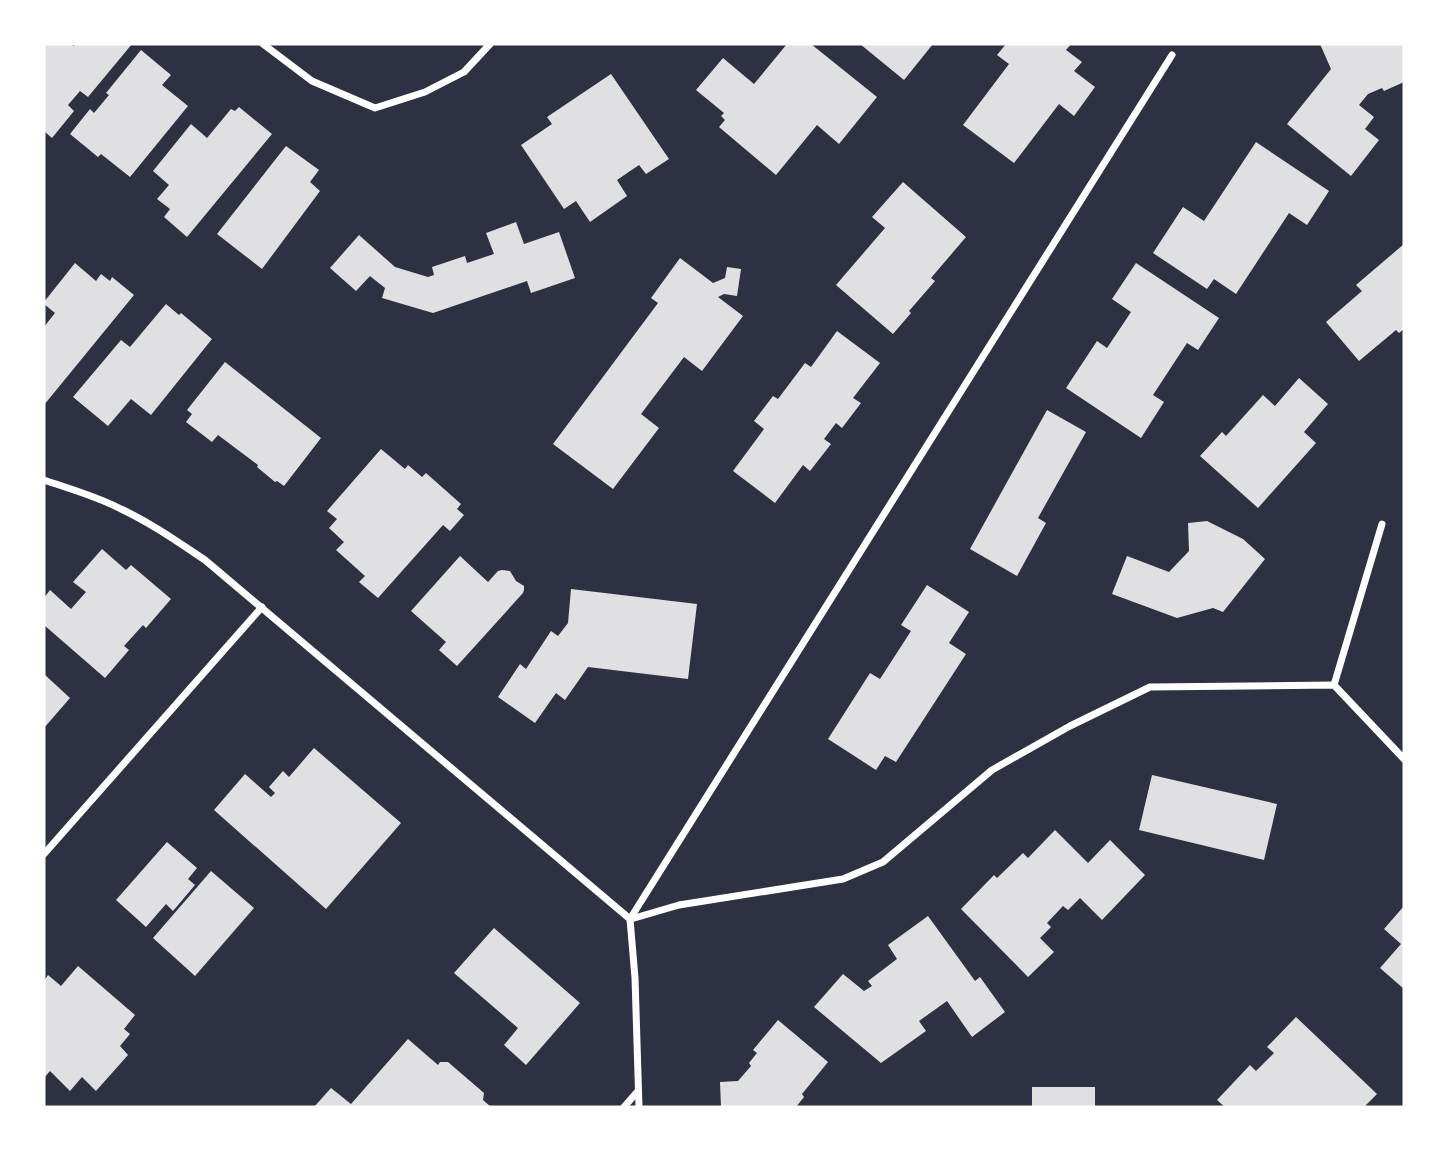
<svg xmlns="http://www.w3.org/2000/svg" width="1448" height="1151" font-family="Commissioner,sans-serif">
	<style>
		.building { fill: #e0e0e3 }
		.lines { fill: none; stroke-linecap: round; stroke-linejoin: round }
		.minor { stroke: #fff; stroke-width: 7 }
	</style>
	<rect width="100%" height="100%" fill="#2d3142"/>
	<!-- building -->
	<g class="building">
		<polygon points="44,44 70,44 74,46 76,44 132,44 88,97 80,91 68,105 74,111 52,138 44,131"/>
		<polygon points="787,44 811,44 877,97 839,144 817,125 776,175 719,127 725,120 721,116 724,113 696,90 723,58 754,84"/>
		<polygon points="860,44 933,44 904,80"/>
		<polygon points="1006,44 1071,44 1066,50 1082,62 1074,71 1095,87 1074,116 1059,104 1014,163 963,125 1009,64 997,55"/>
		<polygon points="1320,44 1404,44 1404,82 1384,91 1382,88 1368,94 1359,105 1374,117 1365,129 1379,140 1351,176 1287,124 1331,69"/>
		<polygon points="141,50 171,75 162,85 188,106 130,177 101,154 98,157 70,134 90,109 94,113 109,95 106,93"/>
		<polygon points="611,74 669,159 646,174 639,165 617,180 627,196 590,222 576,201 564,209 521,145 552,124 547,117"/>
		<polygon points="239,107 272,134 187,237 164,217 170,209 157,199 169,185 153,171 191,124 207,138 231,109 235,111"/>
		<polygon points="1256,142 1329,191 1307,225 1289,213 1236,294 1214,279 1207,289 1153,253 1183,207 1204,221"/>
		<polygon points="286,146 319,170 310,182 320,191 262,269 217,234"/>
		<polygon points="903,182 966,237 931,278 935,281 909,311 911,313 893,334 836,285 885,228 872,217"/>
		<polygon points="516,222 524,244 559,232 575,278 531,293 527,281 433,313 382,298 385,288 370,276 356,291 330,268 359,235 395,267 428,277 434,275 432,267 465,256 467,263 494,254 486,233"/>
		<polygon points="1404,244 1404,329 1399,333 1396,330 1359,361 1326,322 1362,291 1356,285"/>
		<polygon points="680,258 713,283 725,278 727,267 741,269 737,296 724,294 718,297 743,316 702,371 684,357 641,414 659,428 613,489 553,444 658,303 651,298"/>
		<polygon points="75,263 96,281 101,274 110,281 112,277 134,295 44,405 44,327 55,313 44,304 44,302"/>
		<polygon points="1136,263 1219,318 1198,350 1187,343 1153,395 1164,402 1141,438 1066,388 1097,341 1107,348 1131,312 1112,299"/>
		<polygon points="166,304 179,315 181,313 212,339 151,415 131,399 108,426 73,397 121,340 130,347"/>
		<polygon points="837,331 880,363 853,398 861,403 842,428 836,423 824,439 831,444 810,471 803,465 775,503 733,471 764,429 754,421 773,396 778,399 805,363 811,367"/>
		<polygon points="225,362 321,438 284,486 277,481 275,482 257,467 258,465 218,435 212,442 186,422 192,414 187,410"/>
		<polygon points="1299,378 1328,404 1304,432 1316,443 1258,508 1200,456 1222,432 1226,436 1263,395 1275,406"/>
		<polygon points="1047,410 1086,432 1038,518 1046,523 1017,576 970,549"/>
		<polygon points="381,449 405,469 408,465 422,477 426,473 461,504 457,509 464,515 450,531 443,525 378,598 359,582 365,576 336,550 344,542 329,528 337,519 327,511"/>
		<polygon points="1207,521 1243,539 1265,559 1223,612 1213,608 1177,618 1112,594 1127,556 1169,572 1189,551 1188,523"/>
		<polygon points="102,549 126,570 131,565 171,599 146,628 143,625 124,646 129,650 105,678 44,625 44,598 50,590 71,609 86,592 73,582"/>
		<polygon points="460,556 488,582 498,571 502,570 510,571 516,581 524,586 524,590 523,593 457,666 439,650 446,642 411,611"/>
		<polygon points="927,585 969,612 949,643 966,654 896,762 885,756 876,770 828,739 870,673 880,679 911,631 901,625"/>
		<polygon points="571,589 697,604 688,679 588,667 565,700 556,693 535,723 498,697 520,664 526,669 551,631 558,636 568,623"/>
		<polygon points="44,674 70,698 44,728"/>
		<polygon points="314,748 401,823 326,909 214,810 245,774 271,797 275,793 269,787 283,771 289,777"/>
		<polygon points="1152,775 1277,804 1264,860 1139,830"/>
		<polygon points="1055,830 1088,863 1110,840 1145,875 1102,920 1080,898 1068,910 1063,906 1047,923 1051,927 1040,938 1054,952 1028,977 961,909 994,875 997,878 1023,853 1028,858"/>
		<polygon points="167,842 197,868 188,879 195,885 173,911 166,904 146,927 116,900"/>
		<polygon points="211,871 254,908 195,976 153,938"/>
		<polygon points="1404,906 1404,989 1380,968 1401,944 1384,929"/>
		<polygon points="928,916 975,981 980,977 1005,1012 972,1037 947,1001 919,1021 926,1031 881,1063 814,1007 843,974 864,991 872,986 868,981 897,959 888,945"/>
		<polygon points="494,928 580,1003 526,1065 504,1045 518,1028 454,973"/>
		<polygon points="78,966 135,1015 124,1029 130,1034 120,1046 128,1055 96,1091 82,1077 70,1091 50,1071 44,1078 44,981 48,975 61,986"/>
		<polygon points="1296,1017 1377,1094 1364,1107 1225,1107 1217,1100 1250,1065 1256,1071 1274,1053 1267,1047"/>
		<polygon points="778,1020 828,1062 802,1094 804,1097 796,1107 721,1107 720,1082 738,1081 751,1066 749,1063 757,1053 753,1050"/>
		<polygon points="408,1039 438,1065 440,1062 448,1062 484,1093 483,1100 491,1107 314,1107 331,1088 351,1104"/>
		<rect x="1032" y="1087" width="63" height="20"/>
	</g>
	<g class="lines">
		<!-- minor -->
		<g class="minor">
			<polyline points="263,44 312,81 375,108 425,92 464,72 490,44"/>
			<path d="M 44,480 C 70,489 96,496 121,509 C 151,523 178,542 205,560 L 630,919"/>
			<polyline points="1334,685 1382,524"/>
			<polyline points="44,854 262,607"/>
			<polyline points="630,919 1172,55"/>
			<polyline points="630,919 635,978 639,1107"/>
			<polyline points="631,919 679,905 843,879 883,862 992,770 1070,726 1150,687 1334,685 1404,759"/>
			<polyline points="624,1107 638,1091"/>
		</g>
	</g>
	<!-- border -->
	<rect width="1448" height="1151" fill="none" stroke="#ffffff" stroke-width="91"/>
</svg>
